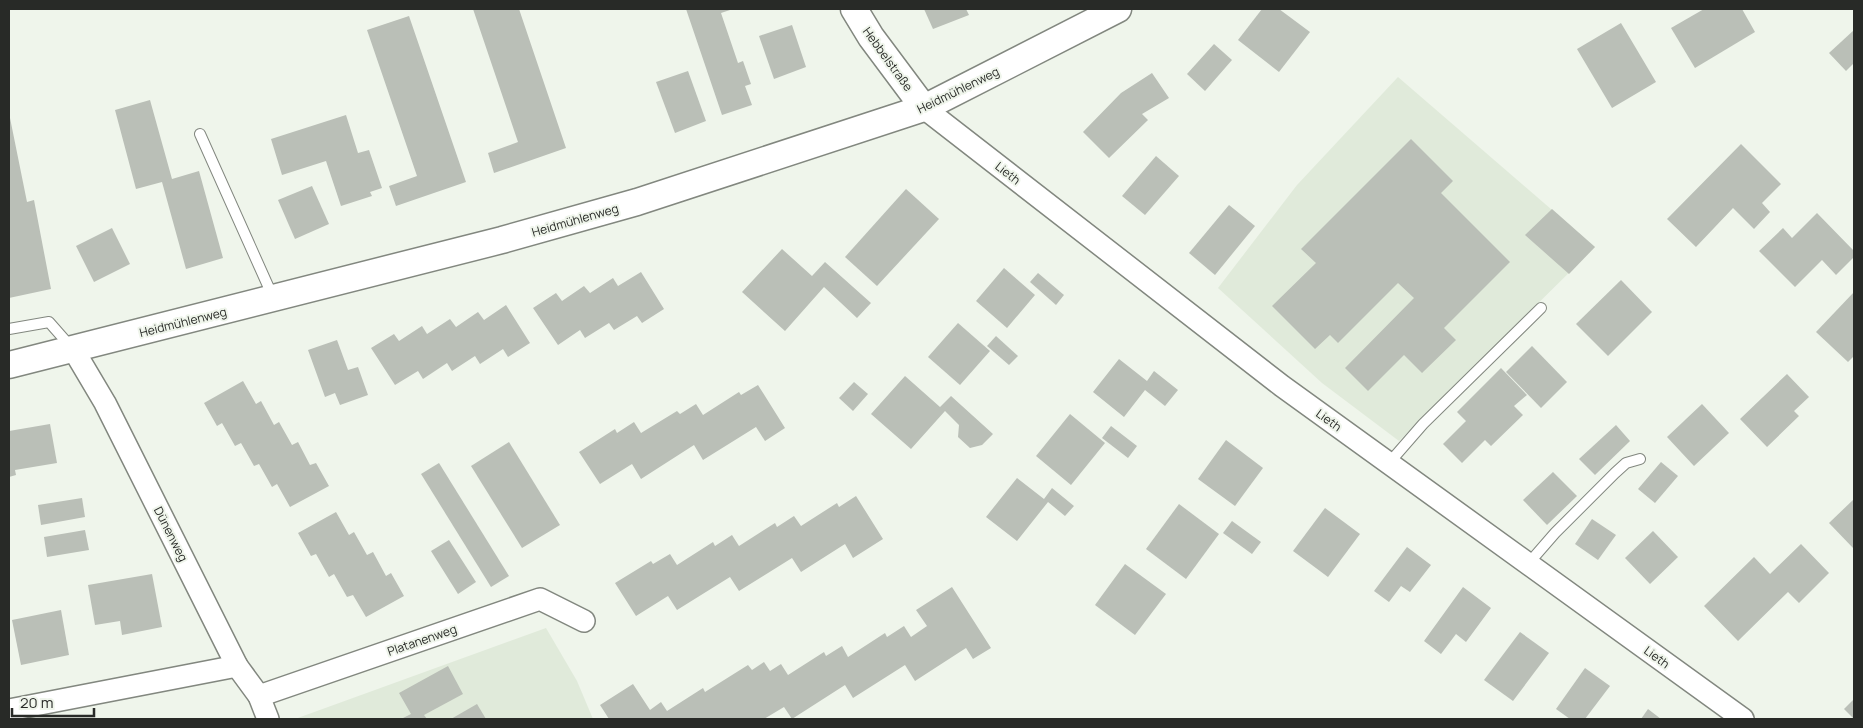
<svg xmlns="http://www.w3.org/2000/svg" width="1863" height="728" font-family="Manrope,sans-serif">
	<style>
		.built { fill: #e0eada }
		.building { fill: #babfb7 }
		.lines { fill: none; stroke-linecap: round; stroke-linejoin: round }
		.service-casing { stroke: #82877f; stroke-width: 12 }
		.minor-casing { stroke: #82877f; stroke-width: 24 }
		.tertiary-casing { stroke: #82877f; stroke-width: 29 }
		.service { stroke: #fff; stroke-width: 10 }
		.minor { stroke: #fff; stroke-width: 21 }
		.tertiary { stroke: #fff; stroke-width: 26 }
		.labels { text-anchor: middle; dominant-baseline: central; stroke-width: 4; stroke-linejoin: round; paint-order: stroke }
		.street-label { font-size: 12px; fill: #282a27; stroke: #eff5eb }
	</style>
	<rect width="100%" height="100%" fill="#eff5eb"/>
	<!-- built -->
	<g class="built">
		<polygon points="1398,77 1595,247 1399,441 1322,383 1218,288 1297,185"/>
		<polygon points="546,628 577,681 593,719 295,719"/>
	</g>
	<!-- building -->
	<g class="building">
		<polygon points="473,9 519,9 566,148 494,173 488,153 518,142"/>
		<polygon points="686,9 729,9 730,10 721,13 738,63 743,61 751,84 745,86 752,105 722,115"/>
		<polygon points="924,9 966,9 969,15 933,29"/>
		<polygon points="1262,9 1279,9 1310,32 1279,72 1238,40"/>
		<polygon points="1704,9 1742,9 1755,32 1695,68 1671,28"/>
		<polygon points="409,16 466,182 396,206 389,186 417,176 367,30"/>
		<polygon points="1621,23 1656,82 1612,108 1577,49"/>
		<polygon points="792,25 806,67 774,79 759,36"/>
		<polygon points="1854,30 1854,63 1846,71 1829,53"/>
		<polygon points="1214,44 1232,60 1205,91 1187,74"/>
		<polygon points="688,71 706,121 675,133 656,82"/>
		<polygon points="1152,73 1169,98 1142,114 1148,120 1109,158 1083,132 1121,93"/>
		<polygon points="150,100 172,179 199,171 223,258 186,269 162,182 136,189 115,110"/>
		<polygon points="9,113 27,202 34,200 51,289 9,298"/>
		<polygon points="346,115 358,153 369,150 382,188 370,192 372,196 341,206 326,161 282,175 271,139"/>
		<polygon points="1411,139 1453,181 1441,193 1510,262 1444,328 1456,340 1422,373 1404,355 1368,391 1345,368 1414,298 1398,283 1338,343 1330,335 1315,349 1272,306 1316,263 1301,249"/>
		<polygon points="1741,144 1781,184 1762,203 1770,212 1754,229 1733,208 1696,247 1667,219"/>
		<polygon points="1156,156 1179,176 1145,215 1122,196"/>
		<polygon points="312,186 329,224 295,239 278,200"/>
		<polygon points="906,189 939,219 877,286 845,257"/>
		<polygon points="1229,205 1255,226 1215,275 1189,253"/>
		<polygon points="1552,209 1595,247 1569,274 1525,235"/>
		<polygon points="1817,213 1854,251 1854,257 1836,275 1822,260 1795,287 1759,251 1783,228 1792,238"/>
		<polygon points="112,228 130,264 94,282 76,246"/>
		<polygon points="782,249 812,276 825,262 871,303 857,318 824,287 785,331 742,292"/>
		<polygon points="1004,268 1035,295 1007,328 976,301"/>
		<polygon points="641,272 664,309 642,323 637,316 614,330 609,323 585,338 580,330 558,345 533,308 556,293 562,301 584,286 590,293 613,278 618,286"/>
		<polygon points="1038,273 1064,295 1056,305 1030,282"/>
		<polygon points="1621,280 1652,312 1608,356 1576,324"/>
		<polygon points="1854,292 1854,356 1848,362 1816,332"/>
		<polygon points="506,305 530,343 508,357 503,349 480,364 475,356 452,371 447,363 423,379 418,371 395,385 371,348 394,334 399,341 422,326 427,334 450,319 456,327 478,312 484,320"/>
		<polygon points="958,323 990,351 960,385 928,357"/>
		<polygon points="996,336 1018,356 1009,365 987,346"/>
		<polygon points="337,340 348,370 358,367 368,395 340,405 335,393 325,397 308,350"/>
		<polygon points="1532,346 1567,382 1541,408 1506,372"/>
		<polygon points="1119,359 1147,381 1154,371 1178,390 1165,406 1145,390 1124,417 1093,392"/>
		<polygon points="1501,368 1527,395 1514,406 1523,415 1491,446 1485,440 1462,463 1443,444 1466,421 1457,412"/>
		<polygon points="1787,374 1809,397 1794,411 1799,416 1767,447 1740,419"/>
		<polygon points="905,376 940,407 951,396 993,434 982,445 970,448 958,437 959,425 945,411 911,449 871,414"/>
		<polygon points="243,381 256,404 261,401 274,425 279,422 292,445 298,442 310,465 316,463 329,486 290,507 277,484 272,487 259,464 254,466 241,443 235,446 222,423 217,426 204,403"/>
		<polygon points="854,382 868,394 853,411 839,398"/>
		<polygon points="758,385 785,428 765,441 756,427 703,460 694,445 641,479 632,464 600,484 579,452 615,429 617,433 634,422 641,433 677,411 680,414 696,404 703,415 739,392 741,395"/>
		<polygon points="1702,404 1729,433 1694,466 1667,437"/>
		<polygon points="1070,414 1105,443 1071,485 1036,456"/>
		<polygon points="50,424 57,463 15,470 16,475 9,477 9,431"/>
		<polygon points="1616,425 1630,441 1595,475 1579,459"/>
		<polygon points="1111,426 1137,446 1128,458 1102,438"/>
		<polygon points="1226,440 1263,468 1235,506 1198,479"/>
		<polygon points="509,442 560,525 522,548 471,466"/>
		<polygon points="1661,462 1678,476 1655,503 1638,489"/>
		<polygon points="439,463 509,576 491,587 421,474"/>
		<polygon points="1553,472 1577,496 1547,525 1523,500"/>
		<polygon points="1017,478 1044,499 1052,488 1074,506 1065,516 1048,502 1017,541 986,517"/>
		<polygon points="856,496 883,539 853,558 845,544 801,572 792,558 739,591 730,577 677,610 668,596 636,616 615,583 651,561 653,564 670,554 677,565 713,542 715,546 732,535 739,546 775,523 777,527 794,516 801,526 837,503 839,507"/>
		<polygon points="82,498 85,517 41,525 38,505"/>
		<polygon points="1854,499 1854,549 1829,523"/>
		<polygon points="1179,504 1219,534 1186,579 1146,549"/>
		<polygon points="1325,508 1360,534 1328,577 1293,551"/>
		<polygon points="336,512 349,535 354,532 367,555 373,552 386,576 391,573 404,596 366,617 353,595 347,597 334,574 329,577 316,554 311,556 298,533"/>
		<polygon points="1592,519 1616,535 1598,560 1575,544"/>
		<polygon points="1232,521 1261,542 1252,554 1223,533"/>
		<polygon points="85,530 89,550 47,557 44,537"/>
		<polygon points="1653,531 1678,557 1650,584 1625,558"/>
		<polygon points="449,540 476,582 458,594 431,551"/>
		<polygon points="1801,544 1829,573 1799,603 1788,592 1738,641 1704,606 1754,557 1770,574"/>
		<polygon points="1407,547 1431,565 1410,592 1401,586 1389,602 1374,591"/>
		<polygon points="1125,564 1166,594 1135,635 1095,605"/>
		<polygon points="152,574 162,627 122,635 120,621 95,625 88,585"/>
		<polygon points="952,587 991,648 973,659 966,648 915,681 905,665 853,698 845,685 792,719 784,707 764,719 609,719 600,705 633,684 650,710 661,702 667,711 703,688 705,692 748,665 752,670 764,662 770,671 781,664 788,675 824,652 826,656 842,646 848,657 885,633 887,637 904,626 911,637 927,626 916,610"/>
		<polygon points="1463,587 1491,608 1466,642 1456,634 1441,654 1424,641"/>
		<polygon points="61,610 69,655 21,665 12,620"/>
		<polygon points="1520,632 1549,653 1513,701 1484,680"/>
		<polygon points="448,666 463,694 424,715 427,719 401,719 411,714 399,693"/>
		<polygon points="1585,668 1610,686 1585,719 1570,719 1556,709"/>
		<polygon points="1854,699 1854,719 1844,709"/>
		<polygon points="477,704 486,719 451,719"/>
		<polygon points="1648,709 1661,719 1641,719"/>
	</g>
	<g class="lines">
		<defs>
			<g id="service">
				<polyline points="200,134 273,297"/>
				<polyline points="9,329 49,322 71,347"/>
				<polyline points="1389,463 1423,424 1541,308"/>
				<polyline points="1528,564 1555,533 1615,473 1626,463 1640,459"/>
			</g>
			<g id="minor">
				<polyline points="924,108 1282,386 1743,719"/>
				<polyline points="73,349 105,403 237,666 259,696 268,719"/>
				<polyline points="259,696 540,599 584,621"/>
				<polyline points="9,710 237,666"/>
			</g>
			<g id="tertiary">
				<polyline points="854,9 871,37 924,108"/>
				<polyline points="9,365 502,240 637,202 924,108 1118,9"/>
			</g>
		</defs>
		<!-- service casing -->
		<use href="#service" class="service-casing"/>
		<!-- minor casing -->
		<use href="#minor" class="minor-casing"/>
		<!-- tertiary casing -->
		<use href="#tertiary" class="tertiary-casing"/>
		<!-- service -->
		<use href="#service" class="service"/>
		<!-- minor -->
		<use href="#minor" class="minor"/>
		<!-- tertiary -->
		<use href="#tertiary" class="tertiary"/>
	</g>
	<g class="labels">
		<!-- street labels -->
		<g class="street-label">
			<text transform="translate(888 59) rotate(54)">Hebbelstraße</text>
			<text transform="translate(958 90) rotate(-26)">Heidmühlenweg</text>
			<text transform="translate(1008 173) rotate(38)">Lieth</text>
			<text transform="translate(575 220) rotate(-16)">Heidmühlenweg</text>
			<text transform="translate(183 322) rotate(-14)">Heidmühlenweg</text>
			<text transform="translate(1329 420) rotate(36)">Lieth</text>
			<text transform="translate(171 534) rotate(63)">Dünenweg</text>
			<text transform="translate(422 640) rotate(-19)">Platanenweg</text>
			<text transform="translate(1657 657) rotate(36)">Lieth</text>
		</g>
	</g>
	<!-- border -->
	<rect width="1863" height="728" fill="none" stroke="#282a27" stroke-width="20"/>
	<!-- scale -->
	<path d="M12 708v8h82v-8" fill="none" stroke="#282a27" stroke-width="2.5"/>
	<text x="20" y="708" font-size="15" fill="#282a27" stroke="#eff5eb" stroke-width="4" paint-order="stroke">20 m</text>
</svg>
